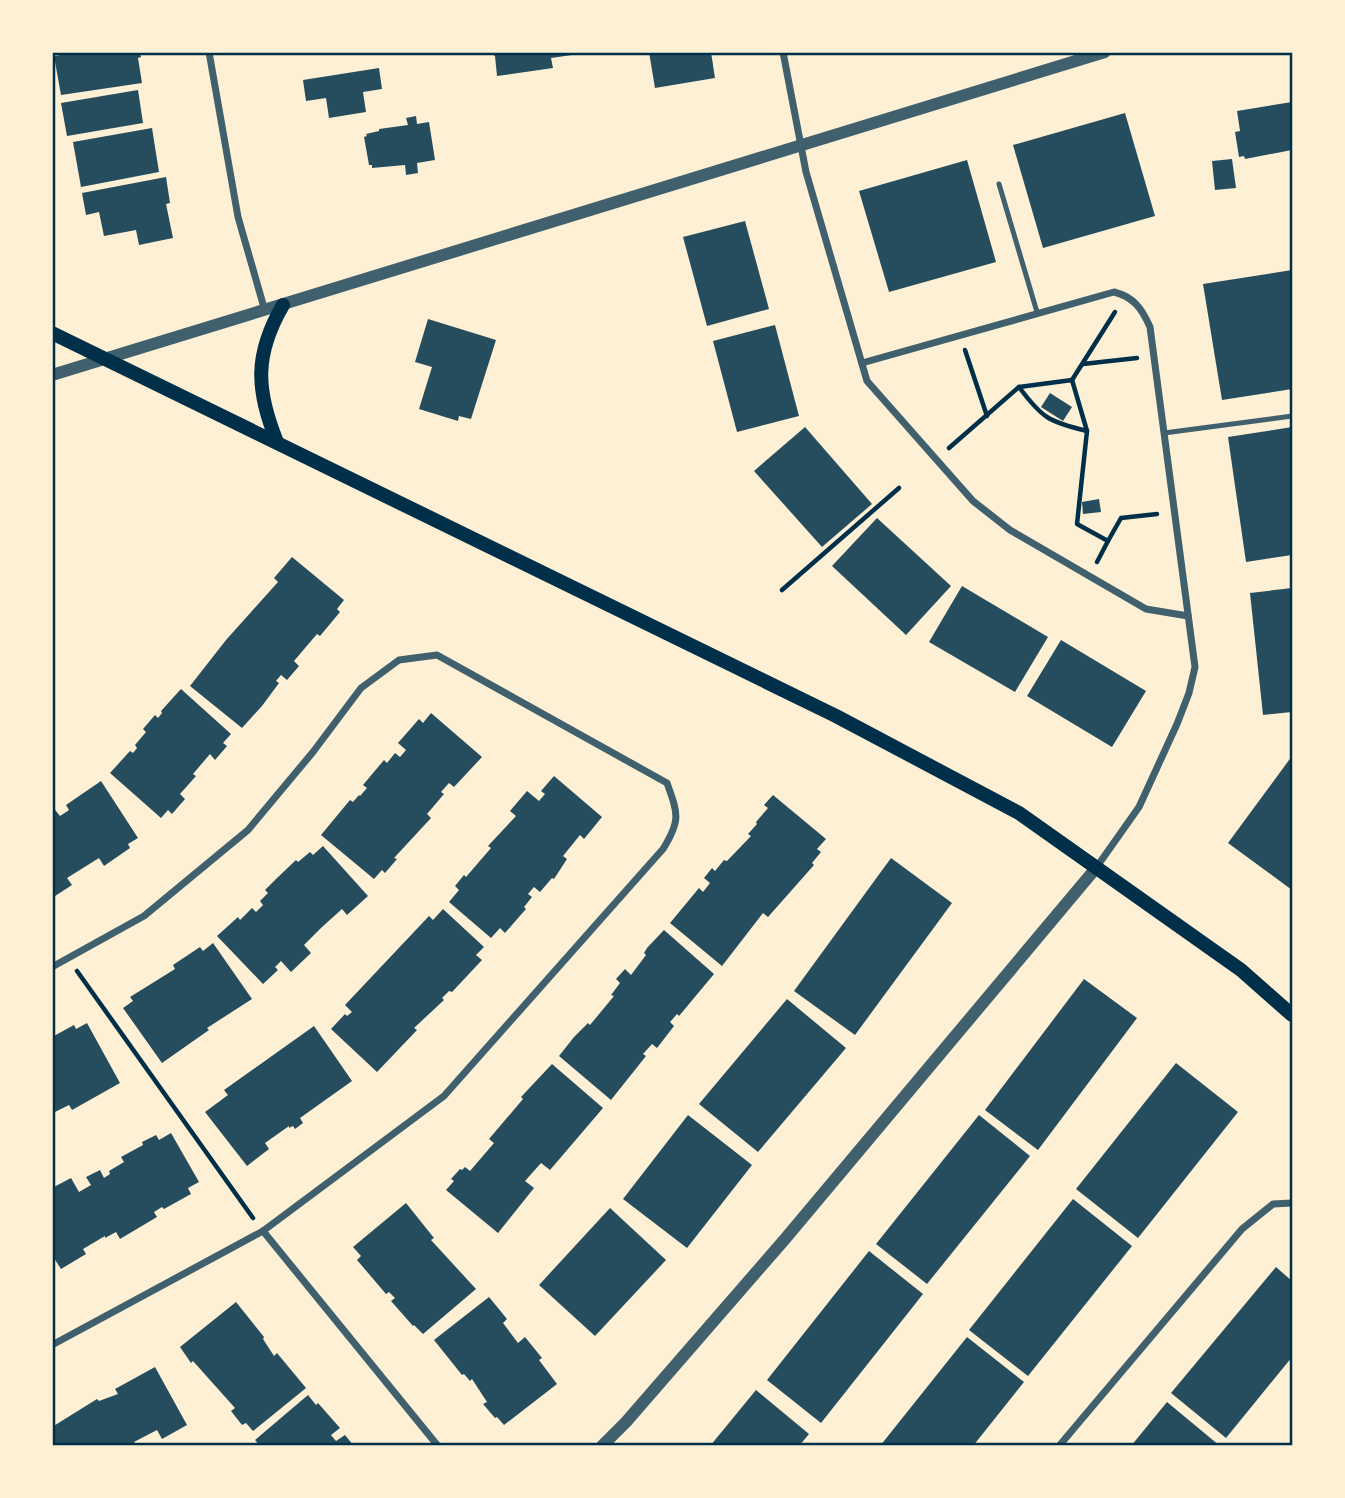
<svg xmlns="http://www.w3.org/2000/svg" width="1345" height="1498" font-family="Commissioner,sans-serif">
	<style>
		.building { fill: #264d5e }
		.lines { fill: none; stroke-linecap: round; stroke-linejoin: round }
		.path { stroke: #003049; stroke-width: 4.5 }
		.service { stroke: #3f606c; stroke-width: 5 }
		.minor { stroke: #3f606c; stroke-width: 7 }
		.tertiary { stroke: #3f606c; stroke-width: 12 }
		.secondary { stroke: #003049; stroke-width: 14 }
		.neatline { fill: none; stroke: #003049; stroke-width: 2.5 }
	</style>
	<rect width="100%" height="100%" fill="#fdf0d5"/>
	<!-- building -->
	<g class="building">
		<polygon points="78,52 140,52 141,57 138,58 142,83 61,95 54,56"/>
		<polygon points="489,52 579,52 579,54 551,58 553,68 497,76 495,56"/>
		<polygon points="649,52 711,52 715,78 655,88"/>
		<polygon points="379,68 382,89 363,92 366,112 329,118 326,98 306,101 303,80"/>
		<polygon points="138,90 143,123 67,136 61,103"/>
		<polygon points="1292,102 1292,150 1245,159 1244,156 1239,157 1235,132 1240,131 1237,111"/>
		<polygon points="1125,113 1155,216 1043,248 1013,145"/>
		<polygon points="416,116 417,124 429,122 435,160 417,163 418,173 406,175 405,165 372,168 372,165 369,165 364,137 367,136 366,134 379,131 379,129 408,125 406,118"/>
		<polygon points="152,128 159,172 81,187 73,142"/>
		<polygon points="1232,159 1236,188 1215,190 1212,161"/>
		<polygon points="967,160 996,262 889,292 859,191"/>
		<polygon points="166,177 170,203 166,204 173,238 139,245 136,230 104,236 99,212 86,215 82,193"/>
		<polygon points="745,221 769,309 707,326 683,237"/>
		<polygon points="1292,270 1292,389 1222,400 1203,284"/>
		<polygon points="428,319 496,340 471,419 459,416 458,421 419,409 432,367 415,362"/>
		<polygon points="775,325 799,416 737,432 713,341"/>
		<polygon points="1050,393 1072,407 1063,421 1041,407"/>
		<polygon points="805,427 872,504 822,547 754,471"/>
		<polygon points="1292,427 1292,555 1246,562 1228,437"/>
		<polygon points="1099,499 1101,512 1083,514 1082,502"/>
		<polygon points="877,518 951,586 906,635 832,566"/>
		<polygon points="292,557 344,600 337,609 340,612 320,636 317,634 294,661 299,666 287,680 281,675 276,681 279,683 262,706 242,728 190,686 226,640 278,582 274,578"/>
		<polygon points="962,586 1048,637 1015,692 929,642"/>
		<polygon points="1292,588 1292,712 1263,715 1250,593"/>
		<polygon points="1061,640 1146,691 1112,747 1027,696"/>
		<polygon points="181,689 231,734 223,743 227,746 215,760 210,754 193,774 196,776 180,794 185,799 172,814 168,810 161,818 110,773 130,751 133,753 137,748 135,745 146,732 143,729 155,715 158,718 162,713 161,711"/>
		<polygon points="431,713 482,757 454,787 449,783 441,792 444,794 427,814 431,818 394,858 397,859 385,873 382,870 374,879 321,835 350,800 353,802 359,795 360,796 367,788 363,785 384,760 387,763 395,753 400,757 406,750 398,743 419,719 423,723"/>
		<polygon points="1292,756 1292,890 1228,843"/>
		<polygon points="554,776 602,817 584,839 580,835 563,856 567,859 554,879 552,878 540,892 534,887 528,894 532,897 524,907 526,909 505,933 500,928 491,938 449,902 459,890 455,886 464,875 466,877 491,848 488,846 516,816 510,811 527,791 539,801 545,794 541,791"/>
		<polygon points="101,781 138,838 128,844 130,848 104,866 99,858 67,878 72,885 52,898 52,806 60,816 69,810 66,805"/>
		<polygon points="773,795 826,839 817,849 821,852 812,863 814,865 768,917 763,913 722,966 670,923 699,888 703,892 710,883 704,878 712,868 715,871 724,860 727,861 751,836 748,834 757,824 756,822 768,808 764,805"/>
		<polygon points="323,846 368,896 347,915 342,909 322,927 304,945 311,953 291,972 281,961 275,967 278,970 263,984 217,936 238,917 240,920 252,908 256,912 263,905 260,901 268,893 265,890 276,879 296,860 298,862 310,852 313,855"/>
		<polygon points="891,858 952,903 855,1035 794,991"/>
		<polygon points="443,909 484,947 476,955 482,960 452,992 449,991 442,998 444,1000 414,1028 417,1030 377,1072 331,1029 345,1014 347,1016 352,1012 345,1005 429,916 433,920"/>
		<polygon points="664,930 714,974 679,1016 677,1014 670,1022 674,1026 657,1048 652,1044 643,1054 646,1056 611,1100 559,1056 574,1037 588,1023 590,1025 614,996 611,995 620,983 616,979 625,969 631,975 646,955 644,953 647,948"/>
		<polygon points="213,943 252,999 207,1028 209,1030 162,1063 123,1008 133,1001 130,997 175,969 173,965 200,947 203,951"/>
		<polygon points="1084,979 1137,1018 1038,1150 985,1110"/>
		<polygon points="787,999 846,1048 758,1152 699,1104"/>
		<polygon points="87,1023 120,1083 72,1110 69,1105 53,1113 52,1037 74,1025 76,1029"/>
		<polygon points="314,1026 352,1081 300,1118 303,1123 295,1129 293,1126 289,1128 289,1126 265,1143 269,1149 247,1166 205,1112 228,1095 224,1090"/>
		<polygon points="1176,1063 1238,1112 1138,1238 1076,1189"/>
		<polygon points="552,1064 603,1108 550,1170 541,1163 525,1181 534,1188 498,1233 446,1190 454,1181 451,1179 460,1169 462,1170 465,1167 470,1171 494,1143 489,1139 523,1099 521,1097"/>
		<polygon points="688,1115 752,1165 687,1248 623,1199"/>
		<polygon points="979,1115 1030,1156 927,1284 876,1244"/>
		<polygon points="171,1133 199,1182 188,1188 191,1194 164,1209 162,1207 154,1212 157,1217 120,1239 116,1232 105,1238 105,1236 83,1249 86,1254 61,1269 52,1255 52,1188 71,1178 79,1192 91,1185 86,1177 100,1170 104,1178 110,1174 109,1171 124,1162 121,1157 143,1145 142,1142 156,1135 159,1140"/>
		<polygon points="1073,1199 1132,1246 1028,1376 969,1330"/>
		<polygon points="406,1203 434,1238 431,1240 476,1289 423,1334 414,1325 413,1326 391,1301 395,1298 389,1292 386,1294 357,1260 361,1256 353,1247"/>
		<polygon points="610,1208 666,1260 595,1336 539,1285"/>
		<polygon points="869,1251 923,1294 821,1423 767,1380"/>
		<polygon points="1276,1267 1292,1281 1292,1357 1226,1438 1171,1393"/>
		<polygon points="489,1297 507,1319 503,1323 518,1343 525,1337 542,1358 539,1360 557,1384 504,1425 497,1417 495,1418 483,1404 487,1402 472,1379 470,1381 464,1374 462,1375 434,1340"/>
		<polygon points="236,1302 264,1337 263,1339 274,1356 277,1353 306,1388 253,1431 246,1423 242,1425 231,1411 235,1408 193,1361 191,1363 180,1347"/>
		<polygon points="967,1337 1024,1382 973,1446 880,1446"/>
		<polygon points="155,1367 187,1425 162,1439 157,1430 134,1442 137,1446 52,1446 52,1427 97,1399 99,1401 118,1394 115,1389"/>
		<polygon points="756,1390 809,1434 799,1446 710,1446"/>
		<polygon points="308,1395 316,1405 318,1403 340,1428 331,1435 336,1441 345,1435 354,1446 260,1446 255,1440"/>
		<polygon points="1167,1402 1220,1446 1131,1446"/>
	</g>
	<g class="lines">
		<!-- path -->
		<g class="path">
			<polyline points="965,350 987,416"/>
			<polyline points="1083,364 1137,358"/>
			<polyline points="1072,380 1115,312"/>
			<path d="M 1019,387 C 1042,418 1049,422 1087,431"/>
			<polyline points="949,448 1019,387 1072,380 1087,431 1077,524 1108,541 1097,562"/>
			<polyline points="1108,541 1121,518 1157,514"/>
			<polyline points="782,590 899,488"/>
			<polyline points="77,971 253,1218"/>
		</g>
		<!-- service -->
		<g class="service">
			<polyline points="999,184 1037,312"/>
			<polyline points="1164,433 1292,416"/>
		</g>
		<!-- minor -->
		<g class="minor">
			<polyline points="209,52 238,217 265,311"/>
			<polyline points="783,52 806,172 867,381 973,501 1010,530 1146,609 1188,616"/>
			<path d="M 862,363 L 1114,292 C 1134,297 1142,309 1150,327 L 1195,667 L 1189,693 L 1177,724 L 1139,807 L 1096,868"/>
			<path d="M 52,967 L 144,916 L 248,830 L 313,752 L 361,688 L 399,660 L 437,655 L 667,783 C 678,814 681,820 663,849 L 444,1096 L 263,1231 L 52,1345"/>
			<polyline points="263,1231 438,1446"/>
			<polyline points="1059,1446 1242,1229 1273,1204 1292,1203"/>
		</g>
		<!-- tertiary -->
		<g class="tertiary">
			<polyline points="52,375 1105,52"/>
			<polyline points="602,1446 626,1422 785,1239 1096,868"/>
		</g>
		<!-- secondary -->
		<g class="secondary">
			<polyline points="52,333 836,716 1019,813 1241,970 1292,1015"/>
			<path d="M 277,442 C 256,390 254,355 283,305"/>
		</g>
	</g>
	<!-- border -->
	<rect width="1345" height="1498" fill="none" stroke="#fdf0d5" stroke-width="108"/>
	<rect x="54" y="54" width="1237" height="1390" class="neatline"/>
</svg>
